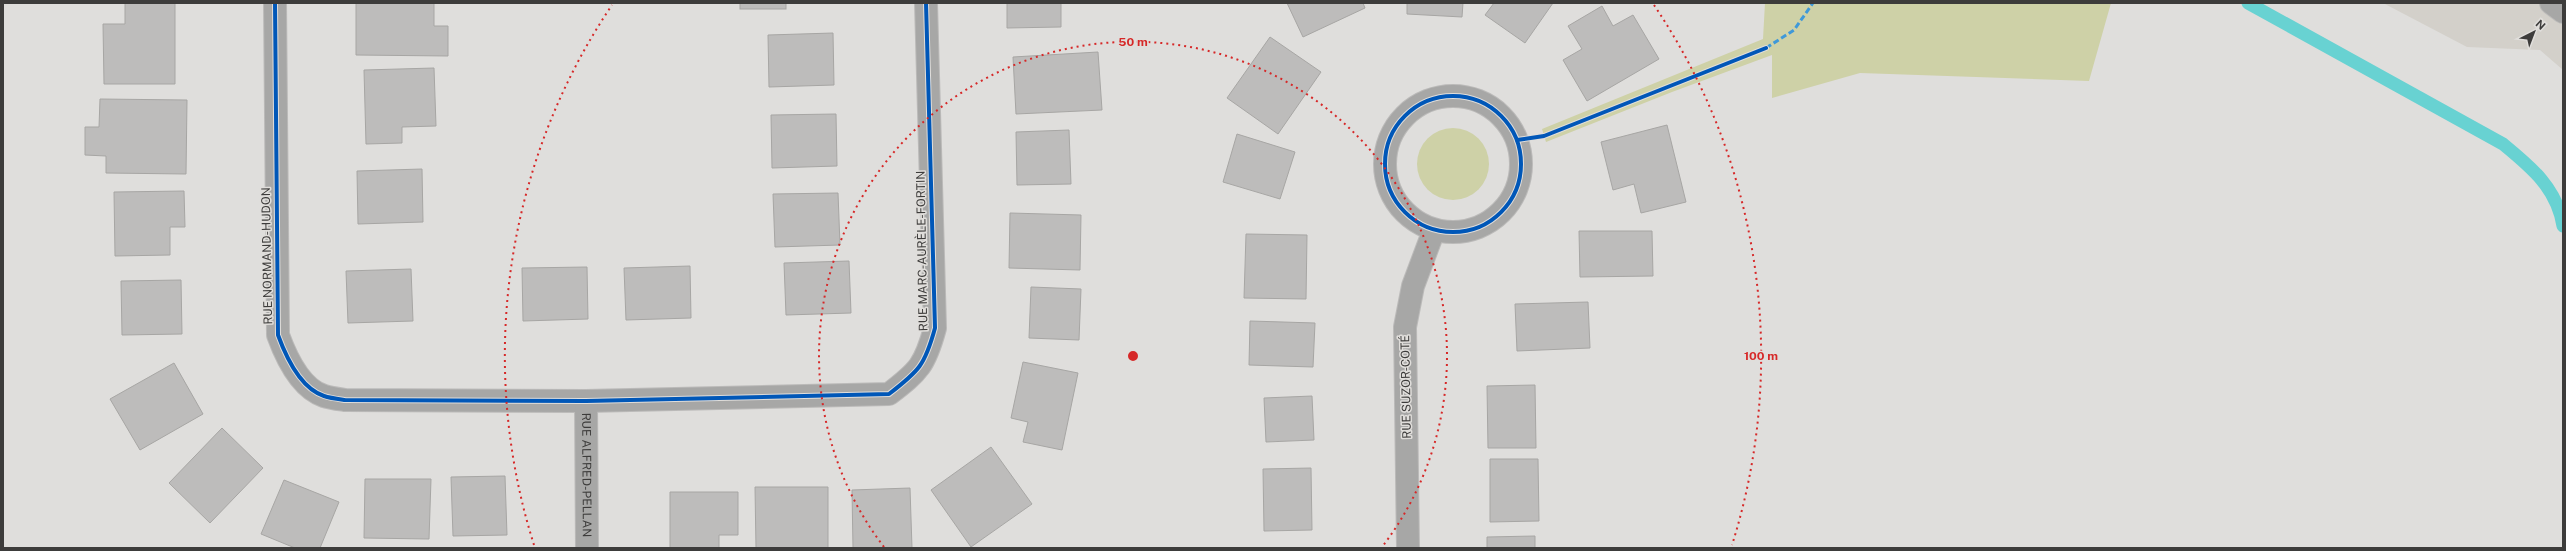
<svg xmlns="http://www.w3.org/2000/svg" width="2566" height="551" font-family="'Public Sans',sans-serif">
	<style>
		.built { fill: #d3d0ca }
		.green { fill: #ced1a7 }
		.lines { fill: none; stroke-linecap: round; stroke-linejoin: round }
		.stream { stroke: #68d2d2; stroke-width: 13 }
		.building { fill: #bdbcbb; stroke: #a7a6a4 }
		.minor-casing { stroke: #bbbab9; stroke-width: 24 }
		.minor { stroke: #a7a7a6; stroke-width: 22 }
		.quiet { stroke: #3f99d9; stroke-width: 3; stroke-dasharray: 6 3; stroke-linecap: butt }
		.cycleway-casing { stroke: #e0dedb; stroke-width: 6 }
		.cycleway { stroke: #0057b8; stroke-width: 4 }
		.ring { fill: none; stroke: #d62828; stroke-width: 2; stroke-dasharray: 2 4 }
		.labels { text-anchor: middle; dominant-baseline: central; stroke-width: 3; stroke-linejoin: round; paint-order: stroke }
		.street-label { font-size: 12px; fill: #3d3c3b; stroke: #e0dedb }
		.centre { fill: #d62828; stroke: #e0dedb; stroke-width: 2 }
		.ring-label { font-size: 12px; text-anchor: middle; font-weight: bold; fill: #d62828; stroke: #e0dedb; stroke-width: 3; stroke-linejoin: round; paint-order: stroke }
	</style>
	<rect width="100%" height="100%" fill="#dfdedc"/>
	<!-- built -->
	<polygon class="built" points="2383,3 2563,3 2563,70 2540,50 2467,47"/>
	<!-- green -->
	<g class="green">
		<polygon points="1765,3 2111,3 2089,81 1860,73 1772,98 1772,55 1672,92 1546,142 1542,129 1763,39"/>
		<circle cx="1453" cy="164" r="36"/>
	</g>
	<g class="lines">
		<!-- stream -->
		<path class="stream" d="M 2248,3 L 2503,144 C 2531,167 2557,188 2563,226"/>
	</g>
	<!-- building -->
	<g class="building">
		<polygon points="125,3 175,3 175,84 104,84 103,24 125,24"/>
		<polygon points="356,3 434,3 434,26 448,26 448,56 356,55"/>
		<rect x="740" y="3" width="46" height="6"/>
		<polygon points="1007,3 1061,3 1061,27 1007,28"/>
		<polygon points="1287,3 1363,3 1365,8 1303,37"/>
		<polygon points="1407,3 1463,3 1462,17 1407,14"/>
		<polygon points="1494,3 1553,3 1525,43 1485,15"/>
		<polygon points="1602,6 1613,26 1633,15 1659,59 1587,101 1563,60 1582,49 1568,26"/>
		<polygon points="833,33 834,85 769,87 768,35"/>
		<polygon points="1270,37 1321,72 1278,134 1227,98"/>
		<polygon points="1098,52 1102,110 1016,114 1013,57"/>
		<polygon points="434,68 436,126 402,127 402,143 366,144 364,70"/>
		<polygon points="100,99 187,100 186,174 106,173 106,156 85,155 85,127 99,127"/>
		<polygon points="836,114 837,166 772,168 771,115"/>
		<polygon points="1667,125 1686,202 1641,213 1634,184 1613,190 1601,142"/>
		<polygon points="1069,130 1071,184 1017,185 1016,132"/>
		<polygon points="1237,134 1295,152 1280,199 1223,182"/>
		<polygon points="422,169 423,222 358,224 357,171"/>
		<polygon points="184,191 185,227 170,227 170,255 115,256 114,192"/>
		<polygon points="838,193 840,245 775,247 773,194"/>
		<polygon points="1010,213 1081,215 1080,270 1009,268"/>
		<polygon points="1579,231 1652,231 1653,276 1580,277"/>
		<polygon points="1246,234 1307,235 1306,299 1244,298"/>
		<polygon points="849,261 851,313 786,315 784,263"/>
		<polygon points="690,266 691,318 626,320 624,268"/>
		<polygon points="587,267 588,319 523,321 522,268"/>
		<polygon points="411,269 413,321 348,323 346,271"/>
		<polygon points="181,280 182,334 122,335 121,281"/>
		<polygon points="1031,287 1081,289 1079,340 1029,338"/>
		<polygon points="1588,302 1590,348 1517,351 1515,304"/>
		<polygon points="1250,321 1315,323 1313,367 1249,365"/>
		<polygon points="1023,362 1078,373 1062,450 1023,442 1028,422 1011,418"/>
		<polygon points="174,363 203,414 140,450 110,399"/>
		<polygon points="1535,385 1536,448 1488,448 1487,386"/>
		<polygon points="1312,396 1314,440 1266,442 1264,398"/>
		<polygon points="222,428 263,468 210,523 169,483"/>
		<polygon points="991,447 1032,504 971,547 931,490"/>
		<polygon points="1490,459 1538,459 1539,521 1490,522"/>
		<polygon points="1311,468 1312,530 1264,531 1263,469"/>
		<polygon points="505,476 507,535 453,536 451,477"/>
		<polygon points="365,479 431,479 429,539 364,538"/>
		<polygon points="284,480 339,502 320,548 295,548 261,534"/>
		<polygon points="755,487 828,487 828,548 756,548"/>
		<polygon points="910,488 912,548 853,548 852,490"/>
		<polygon points="670,492 738,492 738,535 719,535 719,548 670,548"/>
		<polygon points="1535,536 1535,548 1487,548 1487,537"/>
	</g>
	<g class="lines">
		<defs>
			<g id="minor">
				<path d="M 275,3 L 278,335 C 286,357 300,388 324,396 C 330,398 338,399 345,400 L 586,401 L 889,394 C 919,371 925,365 935,328 L 926,3"/>
				<polyline points="2551,3 2563,12"/>
				<circle cx="1453" cy="164" r="68"/>
				<path id="s1" d="M 586,401 L 587,548"/>
				<polyline points="1408,548 1405,327 1413,286 1434,230"/>
			</g>
		</defs>
		<!-- minor casing -->
		<use href="#minor" class="minor-casing"/>
		<!-- minor -->
		<use href="#minor" class="minor"/>
		<!-- quiet -->
		<polyline class="quiet" points="1766,48 1794,30 1813,3"/>
		<defs>
			<g id="cycleway">
				<path d="M 275,3 L 278,335 C 286,357 300,388 324,396 C 330,398 338,399 345,400 L 586,401 L 889,394 C 919,371 925,365 935,328 L 926,3"/>
				<circle cx="1453" cy="164" r="68"/>
				<polyline points="1517,140 1544,136 1766,48"/>
			</g>
		</defs>
		<!-- cycleway casing -->
		<use href="#cycleway" class="cycleway-casing"/>
		<!-- cycleway -->
		<use href="#cycleway" class="cycleway"/>
	</g>
	<!-- distance rings -->
	<g class="ring">
		<path d="M884 547A314 314 0 1 1 1382 547"/>
		<path d="M534 545A628 628 0 0 1 612 5M1654 5A628 628 0 0 1 1732 545"/>
	</g>
	<g class="labels">
		<!-- street labels -->
		<g class="street-label">
			<text transform="translate(922 251) rotate(-91)">RUE MARC-AURÈLE-FORTIN</text>
			<text transform="translate(267 256) rotate(-91)">RUE NORMAND-HUDON</text>
			<text transform="translate(1406 387) rotate(-91)">RUE SUZOR-COTÉ</text>
			<text stroke="none"><textPath href="#s1" startOffset="74">RUE ALFRED-PELLAN</textPath></text>
		</g>
	</g>
	<circle cx="1133" cy="356" r="6" class="centre"/>
	<g class="ring-label">
		<text x="1133" y="46">50 m</text>
		<text x="1761" y="360">100 m</text>
	</g>
	<!-- border -->
	<rect width="2566" height="551" fill="none" stroke="#3d3c3b" stroke-width="8"/>
	<!-- north arrow -->
	<g transform="translate(2534 32) rotate(42)" stroke="#e0dedb" stroke-width="3" paint-order="stroke">
	<path d="M0-3L7 15L0 10L-7 15Z" fill="#3d3c3b"/>
	<text y="-6" font-size="11" font-weight="bold" text-anchor="middle" fill="#3d3c3b">N</text>
	</g>
</svg>
